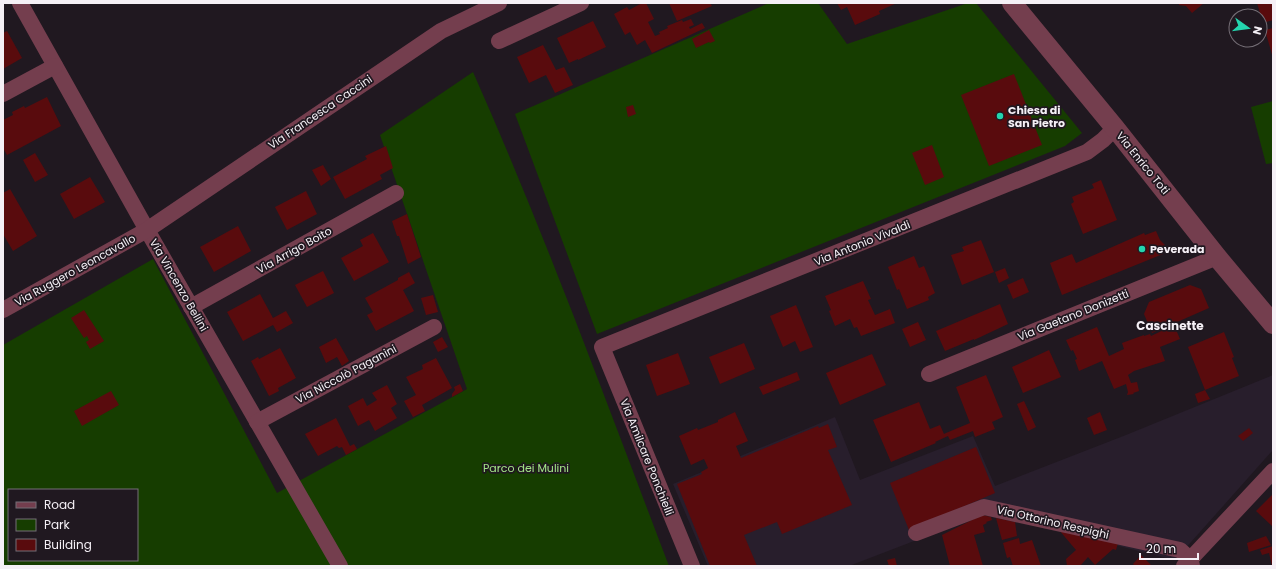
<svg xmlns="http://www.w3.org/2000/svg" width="1276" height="569" font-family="Poppins,sans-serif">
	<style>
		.industrial { fill: #281e2c }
		.green { fill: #163d00; fill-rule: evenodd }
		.building { fill: #590b0d }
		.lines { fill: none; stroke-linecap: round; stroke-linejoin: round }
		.minor { stroke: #743e4e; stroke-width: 16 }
		.tertiary { stroke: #743e4e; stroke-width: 20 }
		.poi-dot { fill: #24d5ae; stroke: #201820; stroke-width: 1.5 }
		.labels { text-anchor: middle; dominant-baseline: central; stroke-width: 3.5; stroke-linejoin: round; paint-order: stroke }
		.poi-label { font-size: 11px; font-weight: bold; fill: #f5f0f6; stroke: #201820; text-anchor: start }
		.street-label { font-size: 11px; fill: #f5f0f6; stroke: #201820 }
		.park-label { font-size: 11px; fill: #a3e487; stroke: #201820 }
		.neighbourhood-label { font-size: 12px; font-weight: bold; fill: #f5f0f6; stroke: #201820 }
	</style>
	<rect width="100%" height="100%" fill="#201820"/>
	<!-- industrial -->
	<polygon class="industrial" points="1273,375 1273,450 1175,560 987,513 849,566 708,566 673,484 835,417 860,480 973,436 995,486 1126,435"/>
	<!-- green -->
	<g class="green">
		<polygon points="769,3 818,3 847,44 968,3 976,3 1082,133 1065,146 597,334 515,114"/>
		<path d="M 473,72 C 545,234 606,401 669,566 L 3,566 L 3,345 L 153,259 L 277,493 L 467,389 L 380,135 ZM 9,490 L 137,490 L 137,560 L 9,560 Z"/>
		<polygon points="1273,101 1273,163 1266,164 1251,107"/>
	</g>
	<!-- building -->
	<g class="building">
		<polygon points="642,3 646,3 654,19 648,22 655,36 660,34 659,32 668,28 667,26 682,20 683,22 691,19 694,25 689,27 690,29 702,23 705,28 652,53 645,40 637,45 630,32 625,35 614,14 627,7 629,10"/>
		<polygon points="669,3 710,3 712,6 677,21"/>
		<polygon points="837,3 897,3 879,11 880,14 855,25 847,7 841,10"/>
		<polygon points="1179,3 1204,3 1192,13 1186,6 1179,5"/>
		<polygon points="1257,3 1273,3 1273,20 1263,23"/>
		<polygon points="593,21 606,47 578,60 578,59 569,63 557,38"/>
		<polygon points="1273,28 1273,58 1265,30"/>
		<polygon points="709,30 715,41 710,43 709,42 696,48 692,39"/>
		<polygon points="7,31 22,58 3,69 3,33"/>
		<polygon points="543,45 556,70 564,67 573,85 555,93 546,75 529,83 517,57"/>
		<polygon points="1014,74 1042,145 989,166 961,95"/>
		<polygon points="47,97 61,126 7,155 3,148 3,120 13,115 12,112 24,106 25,108"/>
		<polygon points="633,105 636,114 628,117 626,107"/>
		<polygon points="932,145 944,177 925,185 912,153"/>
		<polygon points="386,146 393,168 380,175 382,179 345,199 333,177 367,159 365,156"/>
		<polygon points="35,153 48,175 35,182 23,160"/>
		<polygon points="323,165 331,179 321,186 312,170"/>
		<polygon points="90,177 105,202 74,219 60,194"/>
		<polygon points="1101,180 1117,220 1083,234 1071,204 1074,202 1072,197 1094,188 1092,184"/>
		<polygon points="10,189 37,236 13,251 3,234 3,193"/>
		<polygon points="306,191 317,214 287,230 275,207"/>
		<polygon points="407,214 421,257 408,264 399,236 397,236 392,221"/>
		<polygon points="238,226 251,251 214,272 200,247"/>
		<polygon points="1156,231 1160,240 1165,245 1163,254 1062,295 1050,263 1072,254 1076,263 1144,233 1145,235"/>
		<polygon points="373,233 389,262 354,281 341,258 363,246 360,240"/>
		<polygon points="981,240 994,272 962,285 951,255 964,251 962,247"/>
		<polygon points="914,256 919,268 924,266 935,293 928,297 929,300 907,309 899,289 897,290 888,267"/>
		<polygon points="1005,268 1009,278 999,283 995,272"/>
		<polygon points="323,271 334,293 307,307 295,285"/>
		<polygon points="409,272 415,283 403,290 414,311 376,331 367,315 373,312 365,298 398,280 398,278"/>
		<polygon points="1023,278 1029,292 1013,299 1007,285"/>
		<polygon points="863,281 871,299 868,300 875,315 890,309 895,323 861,336 857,327 854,328 850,319 835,326 829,311 831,310 825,296"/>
		<polygon points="1190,285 1201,289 1209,308 1152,333 1144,314 1149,302"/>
		<polygon points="260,294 273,318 286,311 293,323 277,332 273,325 243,341 227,312"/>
		<polygon points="433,295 438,312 426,315 421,298"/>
		<polygon points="1000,304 1008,324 974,340 974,339 945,351 936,331"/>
		<polygon points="796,305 813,347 800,352 795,341 783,347 770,316"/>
		<polygon points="84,310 104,341 90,349 86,342 89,340 87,336 84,338 71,318"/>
		<polygon points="918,322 926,340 910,347 902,329"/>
		<polygon points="1174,325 1180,339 1160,347 1165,361 1134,371 1128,375 1131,383 1137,382 1139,391 1133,393 1134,394 1127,395 1128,392 1126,384 1114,389 1102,361 1079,371 1075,360 1077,359 1073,350 1071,351 1066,340 1097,327 1109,356 1124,349 1122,343 1144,335 1144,336 1150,334 1151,336"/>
		<polygon points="1224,332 1234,357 1232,358 1239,376 1205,390 1210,399 1198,403 1195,394 1205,390 1188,347"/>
		<polygon points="442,337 448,347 438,352 433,342"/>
		<polygon points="336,338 349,361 342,366 337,357 326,363 319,347"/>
		<polygon points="744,343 755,369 720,384 709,357"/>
		<polygon points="280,348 296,378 278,388 279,391 269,396 251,361 258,357 259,359"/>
		<polygon points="1049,350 1061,377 1023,393 1012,367"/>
		<polygon points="678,353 690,384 657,396 646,365"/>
		<polygon points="872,354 886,385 840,405 826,373"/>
		<polygon points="436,358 452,388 422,405 425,411 413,417 404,401 416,395 406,377 421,370 423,369 422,365"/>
		<polygon points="797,372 800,380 763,395 759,387"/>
		<polygon points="986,375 1003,417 992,422 995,429 975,437 973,431 950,440 948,436 935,442 936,443 891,462 873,420 919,402 930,429 940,425 944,434 946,433 970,423 956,387"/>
		<polygon points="460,384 463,391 452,397 452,394 455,390 454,387"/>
		<polygon points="387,385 397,404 391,408 397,418 375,431 369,420 358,426 348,406 363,398 367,406 377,400 372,393"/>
		<polygon points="111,391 119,405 82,426 74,411"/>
		<polygon points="1024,401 1036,427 1028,431 1017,404"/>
		<polygon points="735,412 748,441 736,446 741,458 818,426 819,428 828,424 837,447 828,450 852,505 782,534 777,522 744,535 757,566 710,566 677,484 702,474 701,472 708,468 704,459 691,465 679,436 697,428 698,430 718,422 718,420"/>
		<polygon points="1100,412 1107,430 1094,435 1087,418"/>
		<polygon points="336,418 350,446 354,444 357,449 346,455 342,447 339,448 337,446 318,456 305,434"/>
		<polygon points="1249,428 1253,433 1243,441 1238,436"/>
		<polygon points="976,447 995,493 909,530 890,483"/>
		<polygon points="1273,494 1273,527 1256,511"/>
		<polygon points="982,515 991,517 992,520 986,522 987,523 983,525 985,532 974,535 983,566 950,566 942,535"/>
		<polygon points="996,518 1015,522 1017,536 1002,540"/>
		<polygon points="1059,530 1118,543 1116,550 1113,549 1095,565 1088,557 1080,566 1067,566 1066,559 1076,550"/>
		<polygon points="1266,536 1271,545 1249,552 1247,543"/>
		<polygon points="1019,538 1020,544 1032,540 1041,566 1013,566 1010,557 1007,558 1003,543"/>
		<polygon points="1273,546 1273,566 1272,566 1269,553 1262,555 1260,550"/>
		<polygon points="1141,555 1152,566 1135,566 1133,564"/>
		<polygon points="895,558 897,566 889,566 887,560"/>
	</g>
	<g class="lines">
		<!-- minor -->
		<g class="minor">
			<polyline points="20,3 147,230 340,566"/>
			<polyline points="499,41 581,3"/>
			<polyline points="3,94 55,66"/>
			<polyline points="191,307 396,193"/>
			<polyline points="3,310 147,230 441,31 499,3"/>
			<polyline points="929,374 1217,257"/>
			<polyline points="257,422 434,327"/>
			<polyline points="916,533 984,507 1180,550 1190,559 1192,566"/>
			<polyline points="692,566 602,347 1087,152 1103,140 1115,128"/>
			<polyline points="1184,566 1273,471"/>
		</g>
		<!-- tertiary -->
		<polyline class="tertiary" points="1012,3 1115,128 1217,257 1273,324"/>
	</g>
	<!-- markers -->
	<g class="poi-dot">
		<circle cx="1000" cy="116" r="4"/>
		<circle cx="1142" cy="249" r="4"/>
	</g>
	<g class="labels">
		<!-- poi labels -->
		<g class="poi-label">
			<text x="1008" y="110">Chiesa di<tspan x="1008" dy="13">San Pietro</tspan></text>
			<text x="1150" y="249">Peverada</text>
		</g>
		<!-- street labels -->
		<g class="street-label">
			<text transform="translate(320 112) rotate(-34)">Via Francesca Caccini</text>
			<text transform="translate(1143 163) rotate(51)">Via Enrico Toti</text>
			<text transform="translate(862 243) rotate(-22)">Via Antonio Vivaldi</text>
			<text transform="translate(294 250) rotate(-29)">Via Arrigo Boito</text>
			<text transform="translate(75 270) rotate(-29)">Via Ruggero Leoncavallo</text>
			<text transform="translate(179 285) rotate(60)">Via Vincenzo Bellini</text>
			<text transform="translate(1073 315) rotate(-22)">Via Gaetano Donizetti</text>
			<text transform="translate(346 374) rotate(-28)">Via Niccolò Paganini</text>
			<text transform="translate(647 457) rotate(68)">Via Amilcare Ponchielli</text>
			<text transform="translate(1053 522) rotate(13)">Via Ottorino Respighi</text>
		</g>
		<!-- park labels -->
		<g class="park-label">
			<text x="526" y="468">Parco dei Mulini</text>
		</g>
		<!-- neighbourhood labels -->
		<g class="neighbourhood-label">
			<text x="1170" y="325">Cascinette</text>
		</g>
	</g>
	<!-- border -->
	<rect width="1276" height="569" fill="none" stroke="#f5f0f6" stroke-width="8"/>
	<!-- legend -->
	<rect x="8" y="489" width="130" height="72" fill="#201820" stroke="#756e76"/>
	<rect x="16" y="502" width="20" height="6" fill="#743e4e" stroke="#756e76"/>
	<text x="44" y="509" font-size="12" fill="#f5f0f6">Road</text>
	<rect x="16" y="519" width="20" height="12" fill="#163d00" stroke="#756e76"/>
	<text x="44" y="529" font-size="12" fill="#f5f0f6">Park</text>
	<rect x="16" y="539" width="20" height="12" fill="#590b0d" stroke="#756e76"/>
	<text x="44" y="549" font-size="12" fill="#f5f0f6">Building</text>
	<!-- north arrow -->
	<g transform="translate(1248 28) rotate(104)"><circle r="19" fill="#201820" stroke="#756e76"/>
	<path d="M0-3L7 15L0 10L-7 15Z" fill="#24d5ae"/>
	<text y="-6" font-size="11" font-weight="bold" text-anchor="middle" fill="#f5f0f6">N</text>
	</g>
	<!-- scale -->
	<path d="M1140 553v6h58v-6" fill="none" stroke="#f5f0f6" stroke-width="2"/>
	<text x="1146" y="553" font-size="12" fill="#f5f0f6" stroke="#201820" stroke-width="3" paint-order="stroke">20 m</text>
</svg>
